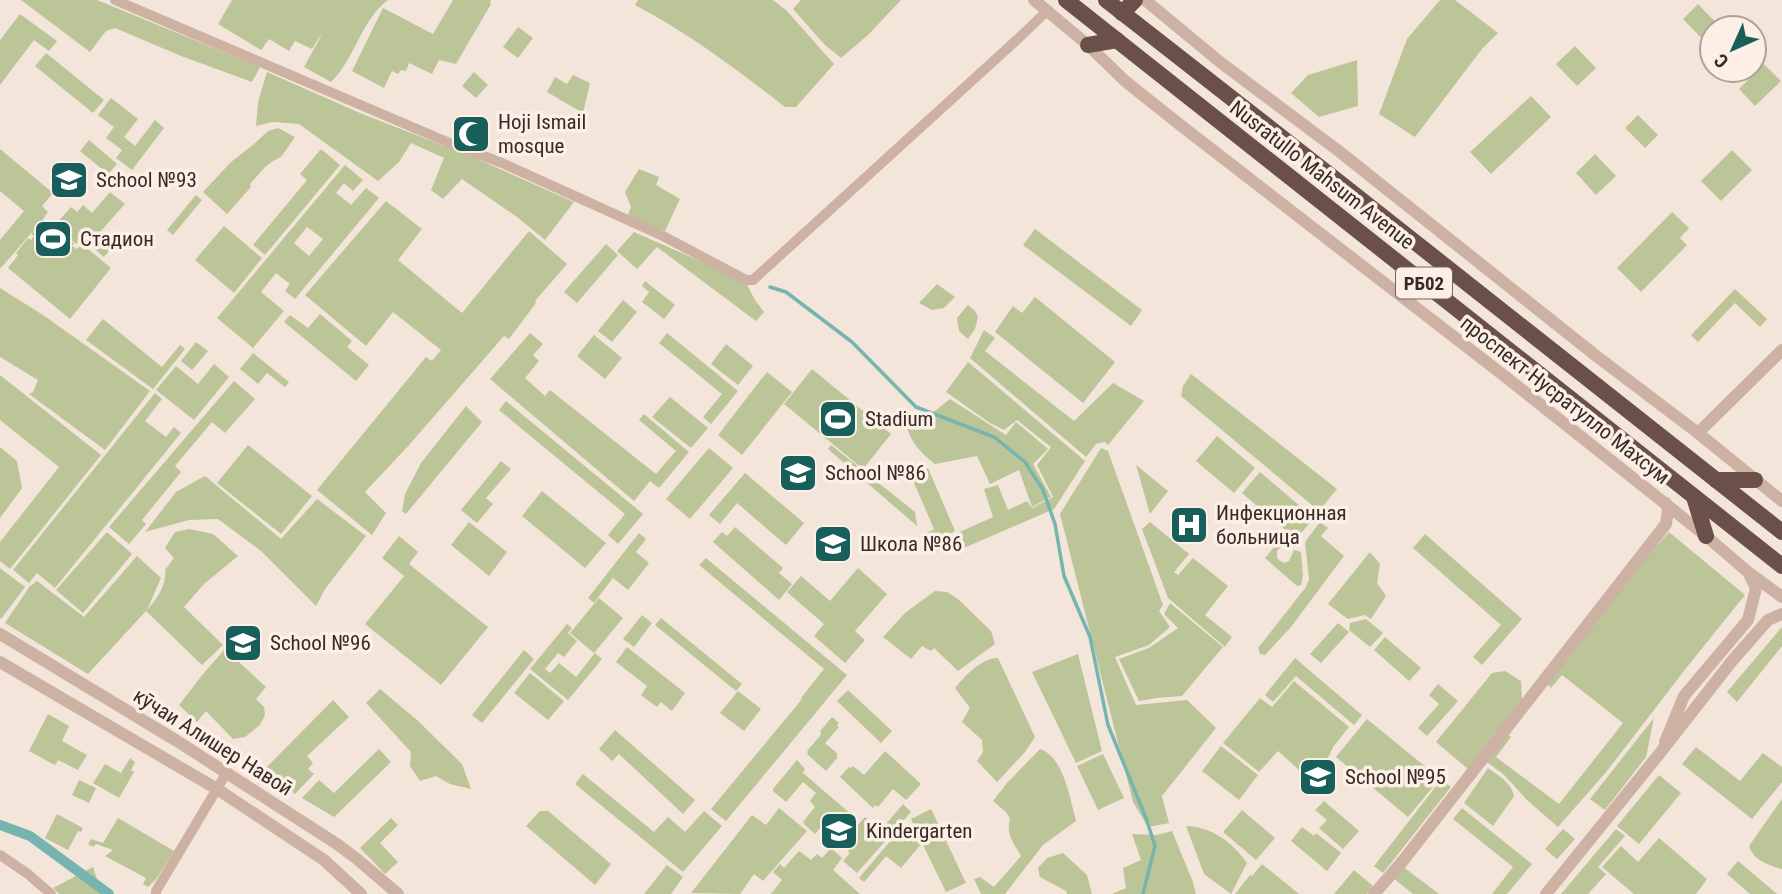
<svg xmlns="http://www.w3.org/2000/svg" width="1782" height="894" font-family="'Roboto Condensed',sans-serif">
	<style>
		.green { fill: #bbc598; fill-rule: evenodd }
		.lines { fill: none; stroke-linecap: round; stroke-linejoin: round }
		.stream { stroke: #76b4b0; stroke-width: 3.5 }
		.canal { stroke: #76b4b0; stroke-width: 10 }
		.minor { stroke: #cdb2a4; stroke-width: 10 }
		.tertiary { stroke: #cdb2a4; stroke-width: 12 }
		.trunk { stroke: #6b504a; stroke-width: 16 }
		.labels { text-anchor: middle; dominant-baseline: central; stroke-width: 7; stroke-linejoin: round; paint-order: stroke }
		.shield { fill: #fbefe6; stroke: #726560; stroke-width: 2 }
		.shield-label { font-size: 19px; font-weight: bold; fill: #382a27 }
		.poi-label { font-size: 21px; fill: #382a27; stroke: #fbefe6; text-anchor: start }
		.street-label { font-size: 21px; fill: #382a27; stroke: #fbefe6 }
	</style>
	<rect width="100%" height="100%" fill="#f4e5da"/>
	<!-- green -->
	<g class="green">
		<polygon points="21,0 97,0 260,67 252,82 181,56 115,28 106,31 90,52"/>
		<path d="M 232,0 L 388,0 C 361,20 355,59 331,82 L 304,67 L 321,36 L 320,36 L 312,49 L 295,41 L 289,51 L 269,39 L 261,50 L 218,24 Z"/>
		<polygon points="453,0 491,0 490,3 491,4 456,64 439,60 432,74 409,63 406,71 401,70 398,74 392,71 384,88 352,71 383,8 433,34"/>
		<path d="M 638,0 L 773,0 L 787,11 L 834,64 L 796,107 L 785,107 C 736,69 690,34 635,5 Z"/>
		<polygon points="801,0 901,0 869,34 841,58 825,45 793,9"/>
		<polygon points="1440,0 1455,0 1498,33 1482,49 1415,137 1379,114 1407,39"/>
		<polygon points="1698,4 1721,28 1712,28 1712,49 1683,19"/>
		<polygon points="20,14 57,41 49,51 34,40 0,85 0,40"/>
		<polygon points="518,27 533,38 518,58 503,47"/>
		<polygon points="1575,46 1596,68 1577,86 1556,64"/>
		<polygon points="46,53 104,100 93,113 35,66"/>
		<polygon points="1357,60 1358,106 1319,117 1291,93 1308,75"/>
		<polygon points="1764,64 1781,81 1755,106 1739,89"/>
		<polygon points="267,72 360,113 475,158 574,202 545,240 517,217 462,179 443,199 431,190 444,158 411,143 399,162 378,181 299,124 273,122 256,126 258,102"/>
		<polygon points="474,72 488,85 476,98 462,86"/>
		<polygon points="573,75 590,83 583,113 547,92 555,77 567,84"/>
		<polygon points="1531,96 1551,117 1491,174 1470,152"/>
		<polygon points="111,98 138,119 124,137 135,146 155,120 164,128 132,170 116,158 122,150 106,138 114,127 98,115"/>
		<polygon points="1638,115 1658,135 1645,148 1625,128"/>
		<polygon points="278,128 295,137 281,157 273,161 265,167 250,184 251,187 227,214 203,192 231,162 254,144 268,131"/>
		<polygon points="89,140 117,164 108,174 80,151"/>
		<polygon points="0,149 53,193 42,206 48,212 43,219 74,243 72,246 77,249 82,244 111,268 70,319 8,268 18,255 16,253 28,238 31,240 34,236 31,234 39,224 1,268 0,267 0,240 24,211 0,191"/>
		<polygon points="321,149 340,165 265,255 253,245 307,180 300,174"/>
		<polygon points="1732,150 1752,170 1721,201 1701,181"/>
		<polygon points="1595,154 1616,176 1596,195 1576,173"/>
		<path d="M 345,165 L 363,180 L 353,191 L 344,183 L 336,193 L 351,205 L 366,188 L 379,198 L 295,299 L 285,291 L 290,284 L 276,273 L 261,292 L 284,311 L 253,348 L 217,318 ZM 307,227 L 323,239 L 309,256 L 294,243 Z"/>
		<polygon points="639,169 659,177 656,185 680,199 665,231 627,217 631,207 625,192"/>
		<polygon points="110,192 125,204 100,232 114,245 104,257 82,238 76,244 55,225 71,207 77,212 83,205 92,213"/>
		<polygon points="196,195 202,200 173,235 167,230"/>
		<polygon points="386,201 422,229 398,260 462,313 529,231 567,264 535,301 536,303 509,339 504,336 410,444 365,492 386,513 372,535 317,490 426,357 432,361 441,350 393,312 366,346 305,295"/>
		<polygon points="1672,212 1689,228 1680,238 1687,245 1641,292 1617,268"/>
		<polygon points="224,226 262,258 234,293 195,260"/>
		<polygon points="1035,229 1142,310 1131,326 1023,245"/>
		<polygon points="634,232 745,281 755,300 764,312 756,321 657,247 637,269 617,251"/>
		<polygon points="606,244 618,255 577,303 564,292"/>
		<polygon points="645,281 675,305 664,319 642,302 649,292 642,286"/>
		<polygon points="937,284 955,297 944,308 932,310 919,303"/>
		<polygon points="0,288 43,315 150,391 105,450 29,394 33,392 38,380 0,357"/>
		<polygon points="1735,289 1767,319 1760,327 1735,303 1698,342 1691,335"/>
		<polygon points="1035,297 1115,362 1083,403 995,332 1013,306 1022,313"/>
		<polygon points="623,300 637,312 612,342 598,331"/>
		<polygon points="968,305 975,311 978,317 975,329 968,339 959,331 957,318"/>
		<polygon points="320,314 352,341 347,347 369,365 356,381 284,322 290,315 308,328"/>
		<polygon points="103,319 162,367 180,345 185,349 153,389 86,340"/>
		<polygon points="984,330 995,338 985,351 1074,421 1113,383 1144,401 1108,445 1105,442 1096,444 1086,457 970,358"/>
		<polygon points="530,333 543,344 533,355 539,361 525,378 545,396 550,390 656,474 676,451 639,420 644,414 689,452 659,488 650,481 634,501 490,379"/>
		<polygon points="667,333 738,391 711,424 703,417 722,394 659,343"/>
		<polygon points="594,335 622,358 605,379 577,356"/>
		<polygon points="196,342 208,351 192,370 181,361"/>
		<polygon points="726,344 753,366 738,385 711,364"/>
		<polygon points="253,353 289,382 285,387 267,373 258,384 240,369"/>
		<polygon points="968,362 1085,461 1054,509 957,551 951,536 993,517 984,489 998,485 1008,510 1027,501 1032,508 1053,497 1037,465 1051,447 1017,420 1004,430 990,423 946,392"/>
		<polygon points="214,364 229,377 194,420 156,390 176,366 198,384"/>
		<polygon points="812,369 891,434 863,469 784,404"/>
		<polygon points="767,372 792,392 742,455 718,435"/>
		<polygon points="1191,374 1337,489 1319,511 1181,396 1183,386"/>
		<polygon points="0,375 101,455 10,569 0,561 0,542 59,467 0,420"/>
		<polygon points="234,381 255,399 225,433 212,422 175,466 181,472 142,520 146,524 129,544 109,527"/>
		<polygon points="155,393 162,399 145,421 166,437 174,427 181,433 55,588 37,573 29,583 13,570"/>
		<polygon points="670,397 708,428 691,448 652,417"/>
		<path d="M 950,399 L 1006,435 L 1016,422 L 1048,449 L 1033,464 L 1051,497 L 1032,507 L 1019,470 L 990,484 L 977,456 L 935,464 C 922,454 912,444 907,428 L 914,421 L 926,418 Z"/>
		<polygon points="506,401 643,514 618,544 608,535 625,514 499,410"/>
		<polygon points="466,406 482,422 406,514 402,511 405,494 421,463"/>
		<polygon points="1217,436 1255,468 1234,493 1196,461"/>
		<polygon points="248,445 312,496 281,534 217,483"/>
		<polygon points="831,445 915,512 917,526 828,449"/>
		<polygon points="0,447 17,461 22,488 0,518"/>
		<polygon points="709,448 733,468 690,519 666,499"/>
		<polygon points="1101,448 1108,451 1163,605 1159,611 1170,627 1149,645 1115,657 1136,705 1187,700 1216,728 1162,796 1169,823 1148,827 1133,802 1060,514"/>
		<polygon points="501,461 511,469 486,498 493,504 477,523 461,510"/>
		<polygon points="1136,465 1168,491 1150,514"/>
		<polygon points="928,468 955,531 946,536 950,545 935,552 927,533 934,529 911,476"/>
		<polygon points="1260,472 1314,518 1296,539 1242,493"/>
		<polygon points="745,473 804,523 786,545 737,503 720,524 709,515"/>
		<polygon points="205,476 281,539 317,499 366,536 325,589 316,606 261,551 218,519 189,520 145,532 176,492"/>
		<polygon points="542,491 606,543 585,568 522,516"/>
		<polygon points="469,522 507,552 489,576 451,545"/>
		<polygon points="1150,522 1189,554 1174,572 1178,575 1193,558 1228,586 1205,615 1232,637 1225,647 1168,598 1142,529"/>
		<polygon points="1320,522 1328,528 1321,536 1344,556 1291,627 1265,655 1260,654 1258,648 1306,587 1309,579 1305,542"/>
		<polygon points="735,527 783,568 779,573 792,584 779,600 713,542 722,532 727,536"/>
		<path d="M 189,529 L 213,534 L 238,556 L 204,584 L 184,607 L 223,645 L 202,665 L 146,611 L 88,674 L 5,623 L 30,586 L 37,581 L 84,617 L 137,556 L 161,578 L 147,610 C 156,600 167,585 165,570 L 174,558 L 165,548 L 175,532 Z"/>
		<polygon points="107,532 132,554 83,613 56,590"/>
		<polygon points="1669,532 1745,595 1687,667 1607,771 1558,827 1528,801 1503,774 1484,760 1506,733 1511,737 1496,757 1559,804 1623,723 1562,675 1551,688 1545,682 1611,598"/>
		<polygon points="639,533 646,539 636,552 649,563 628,590 613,578 594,603 588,598"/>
		<polygon points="1425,534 1522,619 1482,665 1473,657 1501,625 1413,548"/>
		<polygon points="399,536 418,552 409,564 488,627 441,685 365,624 404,576 382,558"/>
		<polygon points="1281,539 1285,543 1277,551 1277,558 1280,561 1285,563 1289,561 1294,550 1301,552 1303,575 1301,585 1297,586 1265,558"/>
		<polygon points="1370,552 1380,564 1377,583 1386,596 1371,619 1365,615 1348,619 1328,604"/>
		<polygon points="706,558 847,675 726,821 711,809 802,699 801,698 824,669 699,565"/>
		<polygon points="0,568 25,587 1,619 0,618"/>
		<polygon points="858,568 887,594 855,631 865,640 845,663 814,636 824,624 787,592 801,576 830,601"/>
		<polygon points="935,591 947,592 958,599 991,631 995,644 958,671 934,648 931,651 922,646 911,659 883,637 905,613"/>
		<polygon points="599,598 623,618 594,653 570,633"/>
		<polygon points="1170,603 1223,647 1182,696 1157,698 1139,701 1119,659 1149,648 1178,628 1164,614"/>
		<polygon points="642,615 652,623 634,647 623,639"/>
		<polygon points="661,618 742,684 736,691 655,625"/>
		<polygon points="1366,619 1383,633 1370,647 1349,630 1350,623"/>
		<polygon points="1338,623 1349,632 1321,663 1310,654"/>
		<polygon points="567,624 572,628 568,633 577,641 564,657 558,653 545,669 550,673 559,663 576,677 595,653 602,659 568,700 530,669"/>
		<polygon points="1782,627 1782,646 1737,702 1727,692"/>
		<polygon points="1385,637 1421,668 1409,681 1374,650"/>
		<polygon points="627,647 685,693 672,711 661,702 657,707 641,695 647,686 616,662"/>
		<polygon points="225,649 266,687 256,699 264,707 265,715 260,725 245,737 233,739 206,711 197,722 179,705 203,674"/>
		<polygon points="524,650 534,659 482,723 472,715"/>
		<polygon points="1078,654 1102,751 1076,763 1032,672"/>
		<path d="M 998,658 L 1035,737 L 1025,752 L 997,782 L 977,761 L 983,752 L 982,740 L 962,722 L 970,708 L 955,688 C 966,675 980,659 998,658 Z"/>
		<polygon points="1295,658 1362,715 1354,725 1296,676 1273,702 1265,695"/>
		<polygon points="1505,671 1521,681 1522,700 1468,769 1436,742 1492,673"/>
		<polygon points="530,673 564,701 548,720 514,693"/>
		<polygon points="1294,681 1349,727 1333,747 1329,756 1309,779 1278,751 1259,772 1223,743 1260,698 1272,707"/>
		<polygon points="1438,684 1458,701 1427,736 1418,728 1439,704 1429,695"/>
		<polygon points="380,689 417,720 462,764 471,789 450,784 436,776 420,781 410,766 411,752 366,703"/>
		<polygon points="848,690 892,731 881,743 837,701"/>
		<polygon points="738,691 761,709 744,731 720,713"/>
		<polygon points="333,700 349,717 307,756 313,763 308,769 314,774 295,794 262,772"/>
		<polygon points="48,714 69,726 62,741 87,755 78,770 58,760 55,765 29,751"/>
		<polygon points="832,717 839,723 837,725 839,727 825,743 838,754 836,756 838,757 826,771 807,754 808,752 807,751 820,736 821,733 820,731"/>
		<polygon points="1654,718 1646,757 1605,810 1590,799"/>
		<polygon points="1367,719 1427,768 1421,777 1433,787 1408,817 1336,757"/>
		<polygon points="615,730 695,800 683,814 619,754 612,761 599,749"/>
		<polygon points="1221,746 1258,775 1239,800 1202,771"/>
		<polygon points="1696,747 1740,781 1763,753 1782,767 1782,782 1752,819 1682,764"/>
		<polygon points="379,749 391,762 334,817 302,798 319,780 334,793"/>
		<path d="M 1040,749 C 1064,757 1070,799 1076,821 L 1043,845 L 1005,894 L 981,894 L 974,879 L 980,877 L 994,887 L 1021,856 C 1013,842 1006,835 1010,818 L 1006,812 L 993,801 L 1007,783 Z"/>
		<polygon points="885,751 921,784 906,800 893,789 878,807 875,805 873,808 840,777 849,767 851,768 853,766 864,775"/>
		<polygon points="1103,754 1124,798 1098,810 1077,766"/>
		<polygon points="130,758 135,762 131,770 134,772 119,798 93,783 105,764 121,773"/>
		<polygon points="797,760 805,769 803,773 852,815 853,817 843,828 830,817 815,834 804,824 803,822 815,807 810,801 816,793 803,782 786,802 773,791 773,789"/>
		<path d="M 1488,768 C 1499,776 1511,782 1514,796 L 1493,826 L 1464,803 Z"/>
		<polygon points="1430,770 1451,787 1383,873 1374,866 1437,785 1426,775"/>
		<polygon points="583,774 654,832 668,817 685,832 704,811 722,826 683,872 575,784"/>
		<polygon points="1659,775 1681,793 1639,844 1617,826"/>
		<polygon points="79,780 96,788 89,803 72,795"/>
		<path d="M 1782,799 L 1782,869 L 1781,869 C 1767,864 1754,861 1749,846 Z"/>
		<polygon points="1324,801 1359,831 1343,849 1319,828 1327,820 1315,810"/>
		<polygon points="903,804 911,812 857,873 843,861 850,853 841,844 865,817 881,830"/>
		<polygon points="779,808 807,831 763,881 754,874 740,894 691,893 752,815 766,825"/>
		<polygon points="1462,808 1532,864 1507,894 1492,894 1513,867 1453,819"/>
		<polygon points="931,809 966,883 946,892 922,843 901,868 886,856 864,882 859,878 903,826 921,840 911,819"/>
		<polygon points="1242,810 1275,838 1256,860 1223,832"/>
		<polygon points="540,811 548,811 611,864 595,885 526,826"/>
		<polygon points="57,814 83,828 81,832 78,831 68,850 45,838"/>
		<polygon points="118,818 174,851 157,878 148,887 143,884 146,878 105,856 113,850 96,844 93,847 88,844 91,839 103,843"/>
		<polygon points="391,818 398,825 380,843 398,862 385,874 360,848"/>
		<path d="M 1186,826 C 1212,827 1232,842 1247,863 L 1231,894 L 1204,874 Z"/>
		<polygon points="1302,827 1314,836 1316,833 1341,853 1327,871 1291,841"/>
		<polygon points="1563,829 1575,839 1557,859 1545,849"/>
		<polygon points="1616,829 1625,836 1598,867 1606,874 1588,894 1561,894"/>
		<polygon points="1172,831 1193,882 1196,894 1112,894 1126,888 1123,868 1141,860 1132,834 1157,835"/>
		<polygon points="1659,838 1707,879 1696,894 1634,894 1602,867 1621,846 1638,862"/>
		<polygon points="831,848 842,858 833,870 860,894 771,894 782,880 773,872 780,864 784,868 799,851 811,860 817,854 822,858"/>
		<polygon points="1063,853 1087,875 1092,894 1067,894 1066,891 1040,877 1038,868 1047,858"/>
		<polygon points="1738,861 1777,894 1750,894 1727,874"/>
		<polygon points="1262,864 1299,894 1235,894 1250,875 1252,876"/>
		<polygon points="667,865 683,877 671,894 644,894"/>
		<polygon points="1402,866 1439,894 1413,894 1393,878"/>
		<polygon points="93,867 102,894 59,894 53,888"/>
		<polygon points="1354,870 1373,886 1367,894 1334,894"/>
	</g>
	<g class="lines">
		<!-- stream -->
		<polyline class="stream" points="770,287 786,292 852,342 916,407 994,437 1025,462 1043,490 1055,524 1064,576 1090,637 1108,725 1146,818 1155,846 1143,894"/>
		<!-- canal -->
		<polyline class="canal" points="0,825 30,836 109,894"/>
		<!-- minor -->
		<g class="minor">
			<polyline points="115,0 452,144 502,163 663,236 746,280 753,280 1022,35 1048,10"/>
			<polyline points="0,855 28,874 51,894"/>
			<polyline points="156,894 156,891 227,772"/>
		</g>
		<!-- tertiary -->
		<g class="tertiary">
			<polyline points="1034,0 1088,45 1125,81 1179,124 1507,378 1706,536 1748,572 1782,597"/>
			<polyline points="1145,0 1220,62 1340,152 1595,355 1698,433 1782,501"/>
			<polyline points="1698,433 1782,350"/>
			<polyline points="0,634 177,741 337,844 357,859 398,894"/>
			<polyline points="0,662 217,789 324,860 361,894"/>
			<polyline points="1665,742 1684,696 1748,620 1756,588 1750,576"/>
			<polyline points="1374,894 1402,862 1666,524 1668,510 1666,503"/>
			<polyline points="1546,894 1660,753 1732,661 1768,620 1782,614"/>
		</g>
		<!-- trunk -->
		<g class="trunk">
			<polyline points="1066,0 1782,566"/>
			<polyline points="1106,0 1335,179 1782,532"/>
			<polyline points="1122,13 1135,0"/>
			<polyline points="1088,45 1117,40"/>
			<polyline points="1716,480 1755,480"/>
			<polyline points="1694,497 1706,536"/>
		</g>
	</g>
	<!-- icons -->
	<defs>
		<symbol id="mosque-square" viewBox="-11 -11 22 22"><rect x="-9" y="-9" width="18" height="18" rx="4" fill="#185e5b" stroke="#fbefe6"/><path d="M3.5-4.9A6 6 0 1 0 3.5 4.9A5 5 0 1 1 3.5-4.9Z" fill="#fff"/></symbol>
		<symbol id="school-square" viewBox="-11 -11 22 22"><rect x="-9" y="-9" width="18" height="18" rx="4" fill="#185e5b" stroke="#fbefe6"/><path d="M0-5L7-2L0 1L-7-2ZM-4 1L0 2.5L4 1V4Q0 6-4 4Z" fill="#fff"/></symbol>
		<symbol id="stadium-square" viewBox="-11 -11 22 22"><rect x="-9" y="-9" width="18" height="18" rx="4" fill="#185e5b" stroke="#fbefe6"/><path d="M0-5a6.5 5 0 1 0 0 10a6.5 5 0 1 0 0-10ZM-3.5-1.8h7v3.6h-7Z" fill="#fff"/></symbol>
		<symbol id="hospital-square" viewBox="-11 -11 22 22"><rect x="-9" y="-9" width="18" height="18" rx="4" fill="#185e5b" stroke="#fbefe6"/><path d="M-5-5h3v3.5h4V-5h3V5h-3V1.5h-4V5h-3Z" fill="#fff"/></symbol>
	</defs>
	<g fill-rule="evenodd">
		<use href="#mosque-square" x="449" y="112" width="44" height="44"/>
		<use href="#school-square" x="47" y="158" width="44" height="44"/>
		<use href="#stadium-square" x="31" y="217" width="44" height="44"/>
		<use href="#stadium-square" x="816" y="397" width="44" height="44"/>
		<use href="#school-square" x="776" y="451" width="44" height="44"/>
		<use href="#hospital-square" x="1167" y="503" width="44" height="44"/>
		<use href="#school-square" x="811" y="522" width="44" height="44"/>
		<use href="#school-square" x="221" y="621" width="44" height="44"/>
		<use href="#school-square" x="1296" y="755" width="44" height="44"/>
		<use href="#school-square" x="817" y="809" width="44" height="44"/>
	</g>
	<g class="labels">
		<!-- shield labels -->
		<rect class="shield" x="1396" y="267.5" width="56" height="31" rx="5"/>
		<g class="shield-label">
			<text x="1424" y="283">РБ02</text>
		</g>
		<!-- poi labels -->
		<g class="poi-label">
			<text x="498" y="122">Hoji Ismail<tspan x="498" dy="24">mosque</tspan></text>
			<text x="96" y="180">School №93</text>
			<text x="80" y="239">Стадион</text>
			<text x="865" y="419">Stadium</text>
			<text x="825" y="473">School №86</text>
			<text x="1216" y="513">Инфекционная<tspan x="1216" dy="24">больница</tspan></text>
			<text x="860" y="544">Школа №86</text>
			<text x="270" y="643">School №96</text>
			<text x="1345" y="777">School №95</text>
			<text x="866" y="831">Kindergarten</text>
		</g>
		<!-- street labels -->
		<g class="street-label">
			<text transform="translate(1322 175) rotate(38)">Nusratullo Mahsum Avenue</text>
			<text transform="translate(1565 400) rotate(38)">проспект Нусратулло Махсум</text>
			<text transform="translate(213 742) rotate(32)">кӯчаи Алишер Навоӣ</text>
		</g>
	</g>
	<!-- north arrow -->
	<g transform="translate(1733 49) rotate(225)"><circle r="33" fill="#fbefe6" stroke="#ada09a" stroke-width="2"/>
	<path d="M0-5L12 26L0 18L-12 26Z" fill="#185e5b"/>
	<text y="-10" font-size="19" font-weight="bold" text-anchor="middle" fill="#382a27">С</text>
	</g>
</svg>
